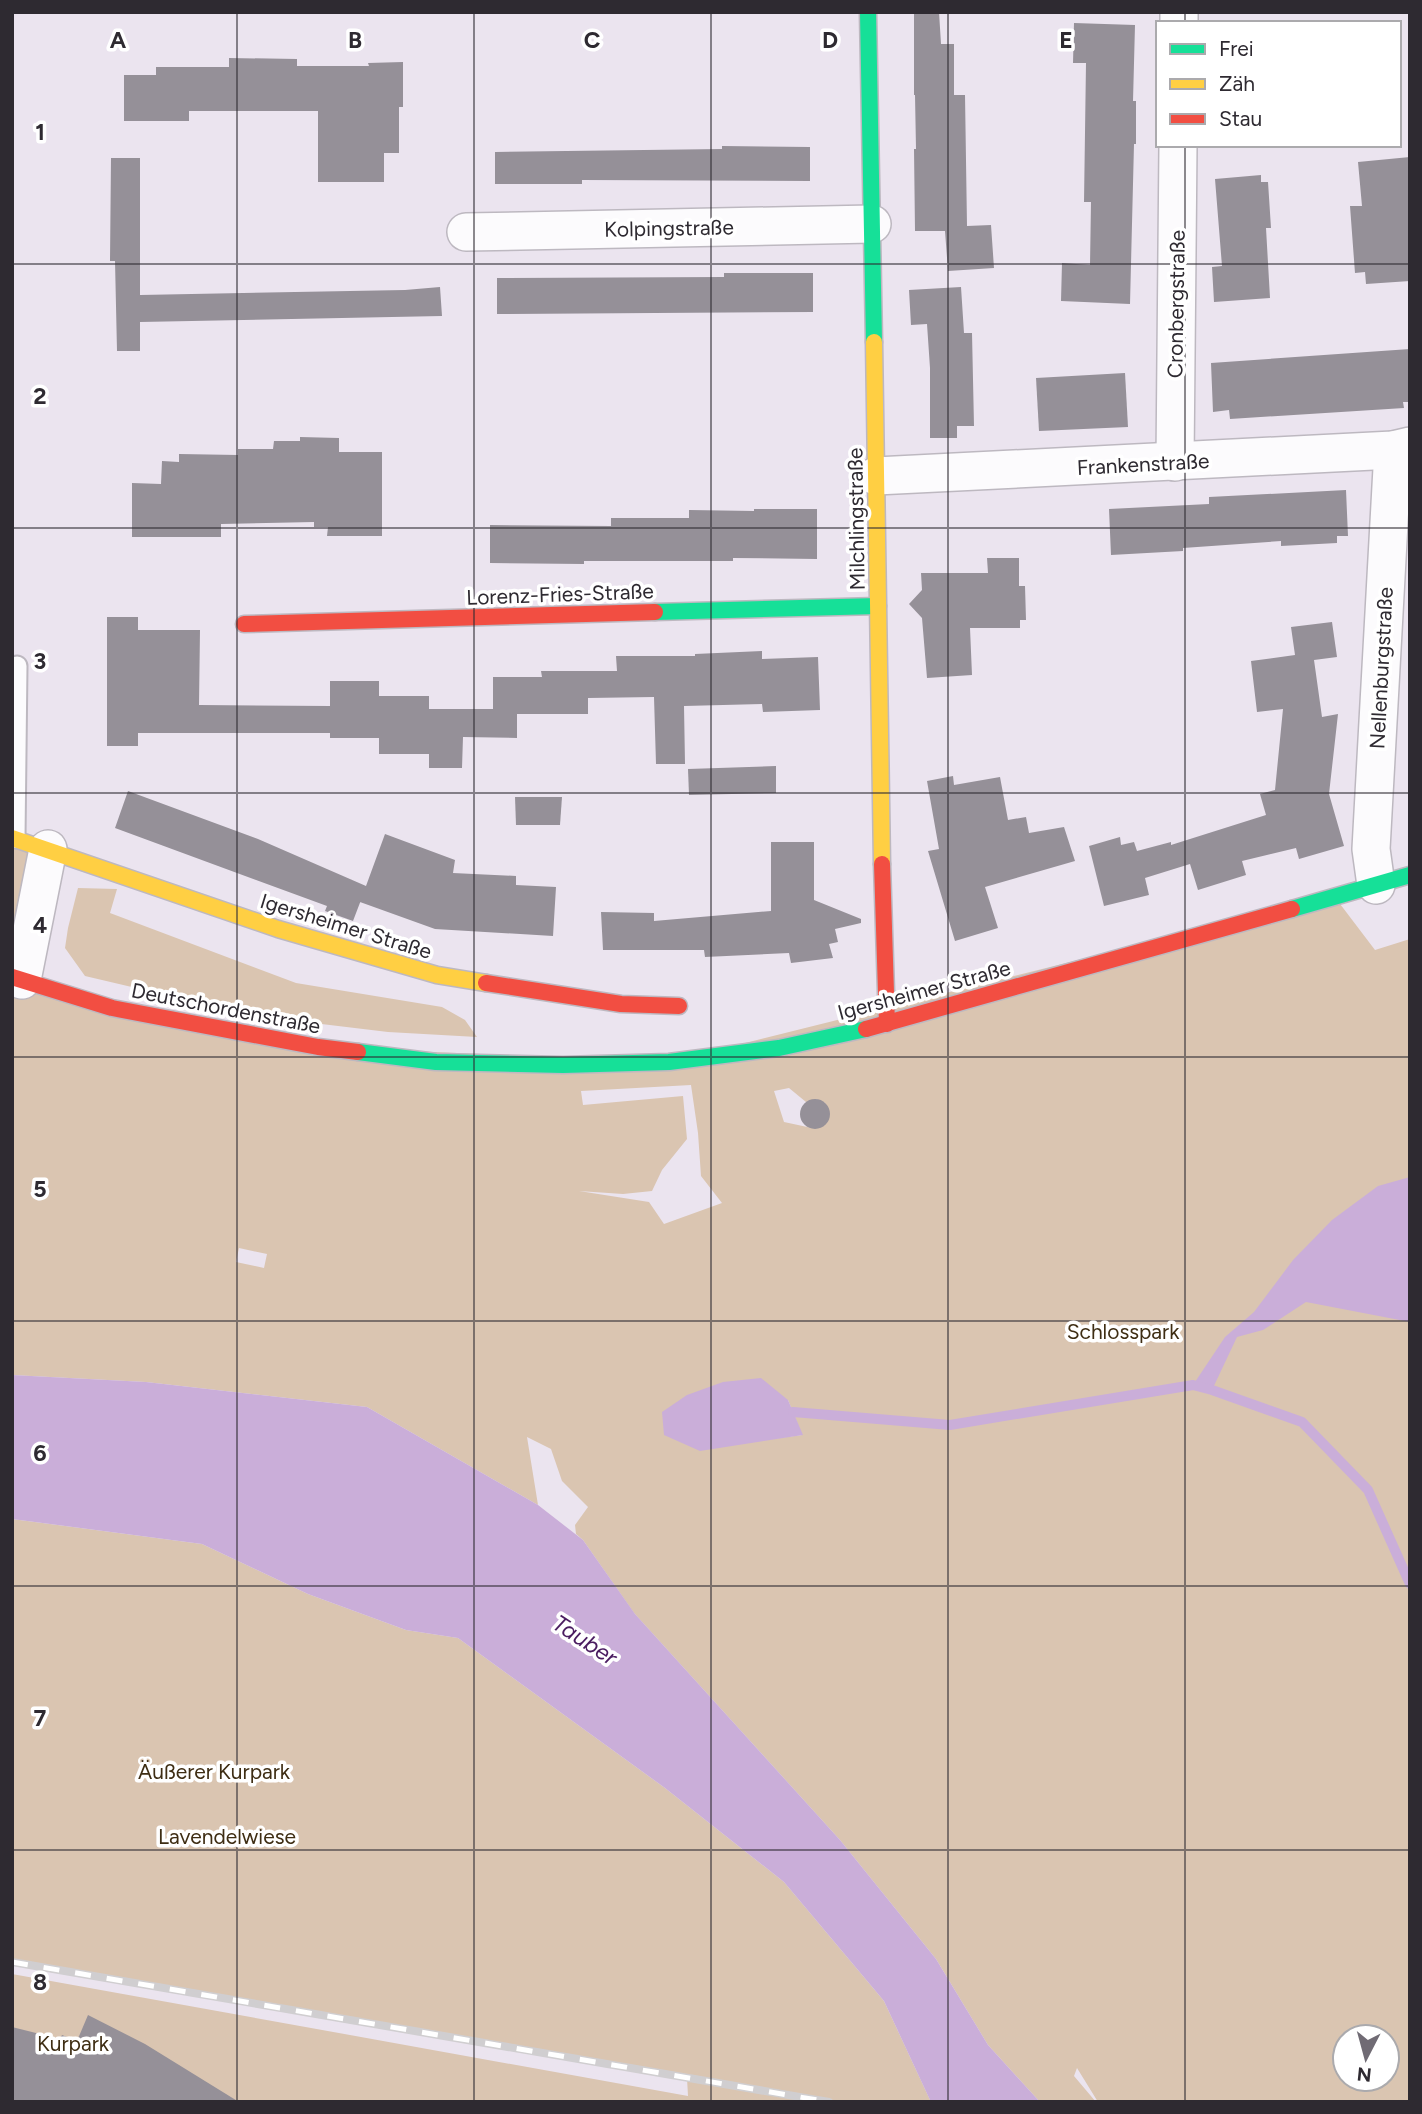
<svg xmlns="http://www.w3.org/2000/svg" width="1422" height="2114" font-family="Figtree,sans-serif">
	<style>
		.green { fill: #dac5b1; fill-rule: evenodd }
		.water { fill: #caaed9 }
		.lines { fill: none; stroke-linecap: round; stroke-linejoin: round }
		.stream { stroke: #caaed9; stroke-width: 10 }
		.building { fill: #959098 }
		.lane-casing { stroke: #bdb8c0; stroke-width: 23 }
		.street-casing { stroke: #bdb8c0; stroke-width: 40 }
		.fast-casing { stroke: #bdb8c0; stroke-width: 19 }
		.slow-casing { stroke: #bdb8c0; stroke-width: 19 }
		.jam-casing { stroke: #bdb8c0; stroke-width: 19 }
		.lane { stroke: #fcfbfd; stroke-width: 19 }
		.street { stroke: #fcfbfd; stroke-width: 37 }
		.fast { stroke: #16e098; stroke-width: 16 }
		.slow { stroke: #ffcf43; stroke-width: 16 }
		.jam { stroke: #f24e42; stroke-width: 16 }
		.rail-casing { stroke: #d0ced0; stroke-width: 8 }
		.rail { stroke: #fff; stroke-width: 5; stroke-dasharray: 16; stroke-linecap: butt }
		.grid { fill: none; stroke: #2e2a31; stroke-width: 2; stroke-opacity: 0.55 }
		.labels { text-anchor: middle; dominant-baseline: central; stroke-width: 7; stroke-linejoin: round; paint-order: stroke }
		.street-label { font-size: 21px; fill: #2e2a31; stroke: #fff }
		.park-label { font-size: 21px; fill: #3e2d13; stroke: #fff }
		.water-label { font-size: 23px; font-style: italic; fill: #4a1c60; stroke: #fff }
		.grid-label { font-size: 23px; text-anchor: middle; font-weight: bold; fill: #2e2a31; stroke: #fff; stroke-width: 7; stroke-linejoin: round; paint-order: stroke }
	</style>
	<rect width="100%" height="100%" fill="#ebe4ef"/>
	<!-- green -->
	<g class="green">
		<path d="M 12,838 L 48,849 L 22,980 L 318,1047 L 669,1062 L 1334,896 L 1375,950 L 1410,939 L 1410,2102 L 1098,2102 L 1077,2068 L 1074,2076 L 1096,2102 L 1040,2102 L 988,2045 L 936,1959 L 840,1840 L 634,1613 L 583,1540 L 576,1534 L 575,1525 L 588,1507 L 562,1481 L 551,1449 L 527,1437 L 538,1505 L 367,1407 L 146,1382 L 12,1375 ZM 691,1085 L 698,1133 L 701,1176 L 722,1203 L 664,1224 L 649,1202 L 579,1191 L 623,1194 L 652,1191 L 662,1170 L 687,1139 L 683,1096 L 583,1105 L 581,1091 ZM 789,1088 L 806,1102 L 816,1099 L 825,1103 L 829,1112 L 825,1124 L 812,1128 L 784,1122 L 774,1091 ZM 239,1248 L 267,1254 L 264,1268 L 236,1262 ZM 788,1400 L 802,1435 L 741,1443 ZM 1345,2037 L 1387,2037 L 1387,2079 L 1345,2079 Z"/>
		<polygon points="78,888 117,889 110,913 296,983 442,1007 465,1020 477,1037 388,1032 255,1016 85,976 65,948 68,928"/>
		<polygon points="12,1519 202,1544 308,1594 406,1630 458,1638 665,1788 784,1882 884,2001 931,2102 12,2102 12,1974 688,2096 687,2078 12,1962"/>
	</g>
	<!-- water -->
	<g class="water">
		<polygon points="1410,1177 1410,1322 1306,1302 1263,1330 1237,1337 1212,1390 1193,1385 1225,1337 1254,1312 1293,1260 1332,1220 1378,1186"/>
		<polygon points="12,1375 146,1382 367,1407 538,1505 583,1540 635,1614 840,1840 936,1959 988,2045 1040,2102 941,2102 930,2100 884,2001 784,1882 665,1788 458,1638 406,1630 308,1594 202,1544 12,1519"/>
		<polygon points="761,1378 788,1400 803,1435 700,1451 664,1435 662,1412 687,1395 723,1382"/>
	</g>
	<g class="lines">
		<!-- stream -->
		<polyline class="stream" points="793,1412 950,1425 1193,1385 1212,1390 1302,1422 1368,1490 1410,1584"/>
	</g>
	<!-- building -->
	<g class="building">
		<polygon points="914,12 939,12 941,44 954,44 954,95 965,95 967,226 991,225 994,268 948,271 945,231 915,231 914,149 916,149 915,95 914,95"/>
		<polygon points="1074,23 1135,25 1133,101 1136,101 1136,144 1134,144 1130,304 1061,301 1062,263 1090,265 1091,202 1084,202 1086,63 1073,63"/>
		<polygon points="229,58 297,59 297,66 369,66 368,63 403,62 403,107 399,107 399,153 384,153 384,182 318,182 318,111 189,111 189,121 124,121 124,75 156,75 156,67 229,67"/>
		<polygon points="722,146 810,147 810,181 582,180 582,184 495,184 495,152 722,149"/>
		<polygon points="1410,157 1410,281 1366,284 1365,272 1355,273 1350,206 1362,206 1358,162"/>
		<polygon points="111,158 140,158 140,295 405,290 440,287 442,316 140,322 140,351 117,351 115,261 110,261"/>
		<polygon points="1261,175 1261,182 1268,182 1271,228 1266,228 1270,298 1214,302 1212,267 1222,266 1215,179"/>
		<polygon points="724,273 813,273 813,312 497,314 497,278 724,277"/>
		<polygon points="961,287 964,333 972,333 974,426 957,426 957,438 930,438 930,368 927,324 911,325 909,290"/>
		<polygon points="1410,349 1410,402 1403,402 1404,408 1230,419 1229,410 1213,412 1211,363"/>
		<polygon points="1125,373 1128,427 1039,431 1036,378"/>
		<polygon points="300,437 339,438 339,452 382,452 382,536 327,536 328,527 314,527 314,522 221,524 221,537 132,537 132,483 161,484 162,461 179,462 179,454 238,455 238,449 273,449 274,441 300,441"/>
		<polygon points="1346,490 1348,536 1337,536 1337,543 1281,546 1281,541 1183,548 1183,551 1111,555 1109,509 1209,504 1209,497"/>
		<polygon points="754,509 817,509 817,559 733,558 733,561 584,561 584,564 490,563 490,525 611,526 611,518 689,518 689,510 754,511"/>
		<polygon points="987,558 1019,558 1019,586 1025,586 1026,620 1020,620 1020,628 970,628 972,675 927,678 922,618 909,604 922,590 921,573 988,573"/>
		<polygon points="107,617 138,617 138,630 200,630 199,705 330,706 330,681 379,681 379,696 429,696 429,709 493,709 493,677 542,677 541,671 617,671 616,656 695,656 695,654 762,651 762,659 818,657 820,710 763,712 762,704 684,706 685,764 656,764 654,697 588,698 588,714 517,714 517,738 463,737 462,768 429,768 429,754 379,754 379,738 330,738 330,733 138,733 138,746 107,746"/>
		<polygon points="1332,622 1337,657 1314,660 1322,717 1338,714 1329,794 1344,846 1299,859 1296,848 1242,861 1246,875 1198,890 1190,864 1145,878 1149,895 1104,906 1089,846 1120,837 1121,845 1134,842 1137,851 1171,842 1171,845 1266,815 1260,794 1275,790 1283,709 1257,712 1251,661 1295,655 1291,627"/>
		<polygon points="776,766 776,793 689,795 688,769"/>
		<polygon points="953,776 954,785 1000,777 1008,820 1026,817 1029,833 1064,827 1075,861 985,887 998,928 955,941 928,851 939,849 927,781"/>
		<polygon points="128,791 258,839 366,886 385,834 455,860 453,873 516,876 516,885 556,887 553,936 435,929 360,902 361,900 353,921 325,911 327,906 115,828"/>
		<polygon points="515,797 562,797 560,825 516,825"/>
		<polygon points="771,842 814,842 814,900 861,919 861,923 835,929 838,942 829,944 833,958 791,963 789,953 705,957 704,950 603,950 601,912 654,913 654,921 771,911"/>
		<circle cx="815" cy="1114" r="15"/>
		<polygon points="88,2015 145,2044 239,2102 12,2102 12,2027 60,2039 62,2035 77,2041"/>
	</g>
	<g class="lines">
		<defs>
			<polyline id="lane" points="15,838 17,666"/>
			<g id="street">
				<polyline points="1179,23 1179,12"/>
				<polyline points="466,232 872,224"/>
				<polyline points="1175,462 1178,145"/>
				<polyline points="876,476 1393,450 1410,446"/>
				<polyline points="1376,885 1371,849 1393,450"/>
				<polyline points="22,980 48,849"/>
			</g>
			<g id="fast">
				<polyline points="868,12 874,342"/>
				<polyline points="655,612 878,606"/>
				<polyline points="1292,909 1410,875"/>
				<polyline points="358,1052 436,1062 563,1065 669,1062 779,1048 866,1029"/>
			</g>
			<g id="slow">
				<polyline points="874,342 882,864"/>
				<polyline points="12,838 278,929 437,975 486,983"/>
			</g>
			<g id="jam">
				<polyline points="244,624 655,612"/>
				<polyline points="882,864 887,1024"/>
				<polyline points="12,977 112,1008 318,1047 358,1052"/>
				<polyline points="486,983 621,1004 679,1006"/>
				<polyline points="866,1029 1292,909"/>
			</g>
		</defs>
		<!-- lane casing -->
		<use href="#lane" class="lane-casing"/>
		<!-- street casing -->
		<use href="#street" class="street-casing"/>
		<!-- fast casing -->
		<use href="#fast" class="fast-casing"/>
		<!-- slow casing -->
		<use href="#slow" class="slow-casing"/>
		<!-- jam casing -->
		<use href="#jam" class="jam-casing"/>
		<!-- lane -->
		<use href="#lane" class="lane"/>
		<!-- street -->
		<use href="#street" class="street"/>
		<!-- fast -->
		<use href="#fast" class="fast"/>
		<!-- slow -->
		<use href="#slow" class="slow"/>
		<!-- jam -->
		<use href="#jam" class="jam"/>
		<defs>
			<polyline id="rail" points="12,1962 829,2102"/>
		</defs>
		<!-- rail casing -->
		<use href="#rail" class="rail-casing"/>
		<!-- rail -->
		<use href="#rail" class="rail"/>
	</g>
	<!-- grid -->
	<path class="grid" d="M 237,12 L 237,2102M 474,12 L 474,2102M 711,12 L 711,2102M 948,12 L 948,2102M 1185,12 L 1185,23M 1185,145 L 1185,2102M 12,264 L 1410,264M 12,528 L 1410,528M 12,793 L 1410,793M 12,1057 L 1410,1057M 12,1321 L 1410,1321M 12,1586 L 1410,1586M 12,1850 L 1410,1850"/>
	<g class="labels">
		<!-- street labels -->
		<g class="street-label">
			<text transform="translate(669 228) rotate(-1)">Kolpingstraße</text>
			<text transform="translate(1176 304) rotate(-89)">Cronbergstraße</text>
			<text transform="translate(1143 464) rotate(-3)">Frankenstraße</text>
			<text transform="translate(856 519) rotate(-91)">Milchlingstraße</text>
			<text transform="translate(560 594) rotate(-2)">Lorenz-Fries-Straße</text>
			<text transform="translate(1381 668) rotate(-87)">Nellenburgstraße</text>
			<text transform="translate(346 926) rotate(17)">Igersheimer Straße</text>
			<text transform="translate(924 990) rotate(-15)">Igersheimer Straße</text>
			<text transform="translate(226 1008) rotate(11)">Deutschordenstraße</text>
		</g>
		<!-- park labels -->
		<g class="park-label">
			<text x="1123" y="1331">Schlosspark</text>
			<text x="214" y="1771">Äußerer Kurpark</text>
			<text x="227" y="1836">Lavendelwiese</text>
			<text x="73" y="2043">Kurpark</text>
		</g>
		<!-- water labels -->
		<g class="water-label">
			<text transform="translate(585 1640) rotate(33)">Tauber</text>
		</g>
	</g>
	<g class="grid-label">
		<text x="118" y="48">A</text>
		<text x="355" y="48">B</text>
		<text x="592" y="48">C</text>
		<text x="830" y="48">D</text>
		<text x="1066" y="48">E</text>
		<text x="40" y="140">1</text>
		<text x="40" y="404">2</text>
		<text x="40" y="669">3</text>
		<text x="40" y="933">4</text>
		<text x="40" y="1197">5</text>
		<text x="40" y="1461">6</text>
		<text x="40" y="1726">7</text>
		<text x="40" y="1990">8</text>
	</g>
	<!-- border -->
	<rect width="1422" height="2114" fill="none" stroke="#2e2a31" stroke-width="28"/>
	<!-- legend -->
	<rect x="1156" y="21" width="245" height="126" fill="#ffffff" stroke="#abaaad" stroke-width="2"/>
	<rect x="1170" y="44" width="35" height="10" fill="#16e098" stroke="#abaaad" stroke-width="2"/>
	<text x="1219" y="56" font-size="21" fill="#2e2a31">Frei</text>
	<rect x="1170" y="79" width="35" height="10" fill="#ffcf43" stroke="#abaaad" stroke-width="2"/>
	<text x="1219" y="91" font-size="21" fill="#2e2a31">Zäh</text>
	<rect x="1170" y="114" width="35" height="10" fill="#f24e42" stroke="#abaaad" stroke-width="2"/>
	<text x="1219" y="126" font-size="21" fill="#2e2a31">Stau</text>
	<!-- north arrow -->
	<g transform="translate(1366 2058) rotate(186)"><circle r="33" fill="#ffffff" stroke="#abaaad" stroke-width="2"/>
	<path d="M0-5L12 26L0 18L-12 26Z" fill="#706b74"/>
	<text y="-10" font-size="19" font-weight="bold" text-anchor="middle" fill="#2e2a31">N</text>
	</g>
</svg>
